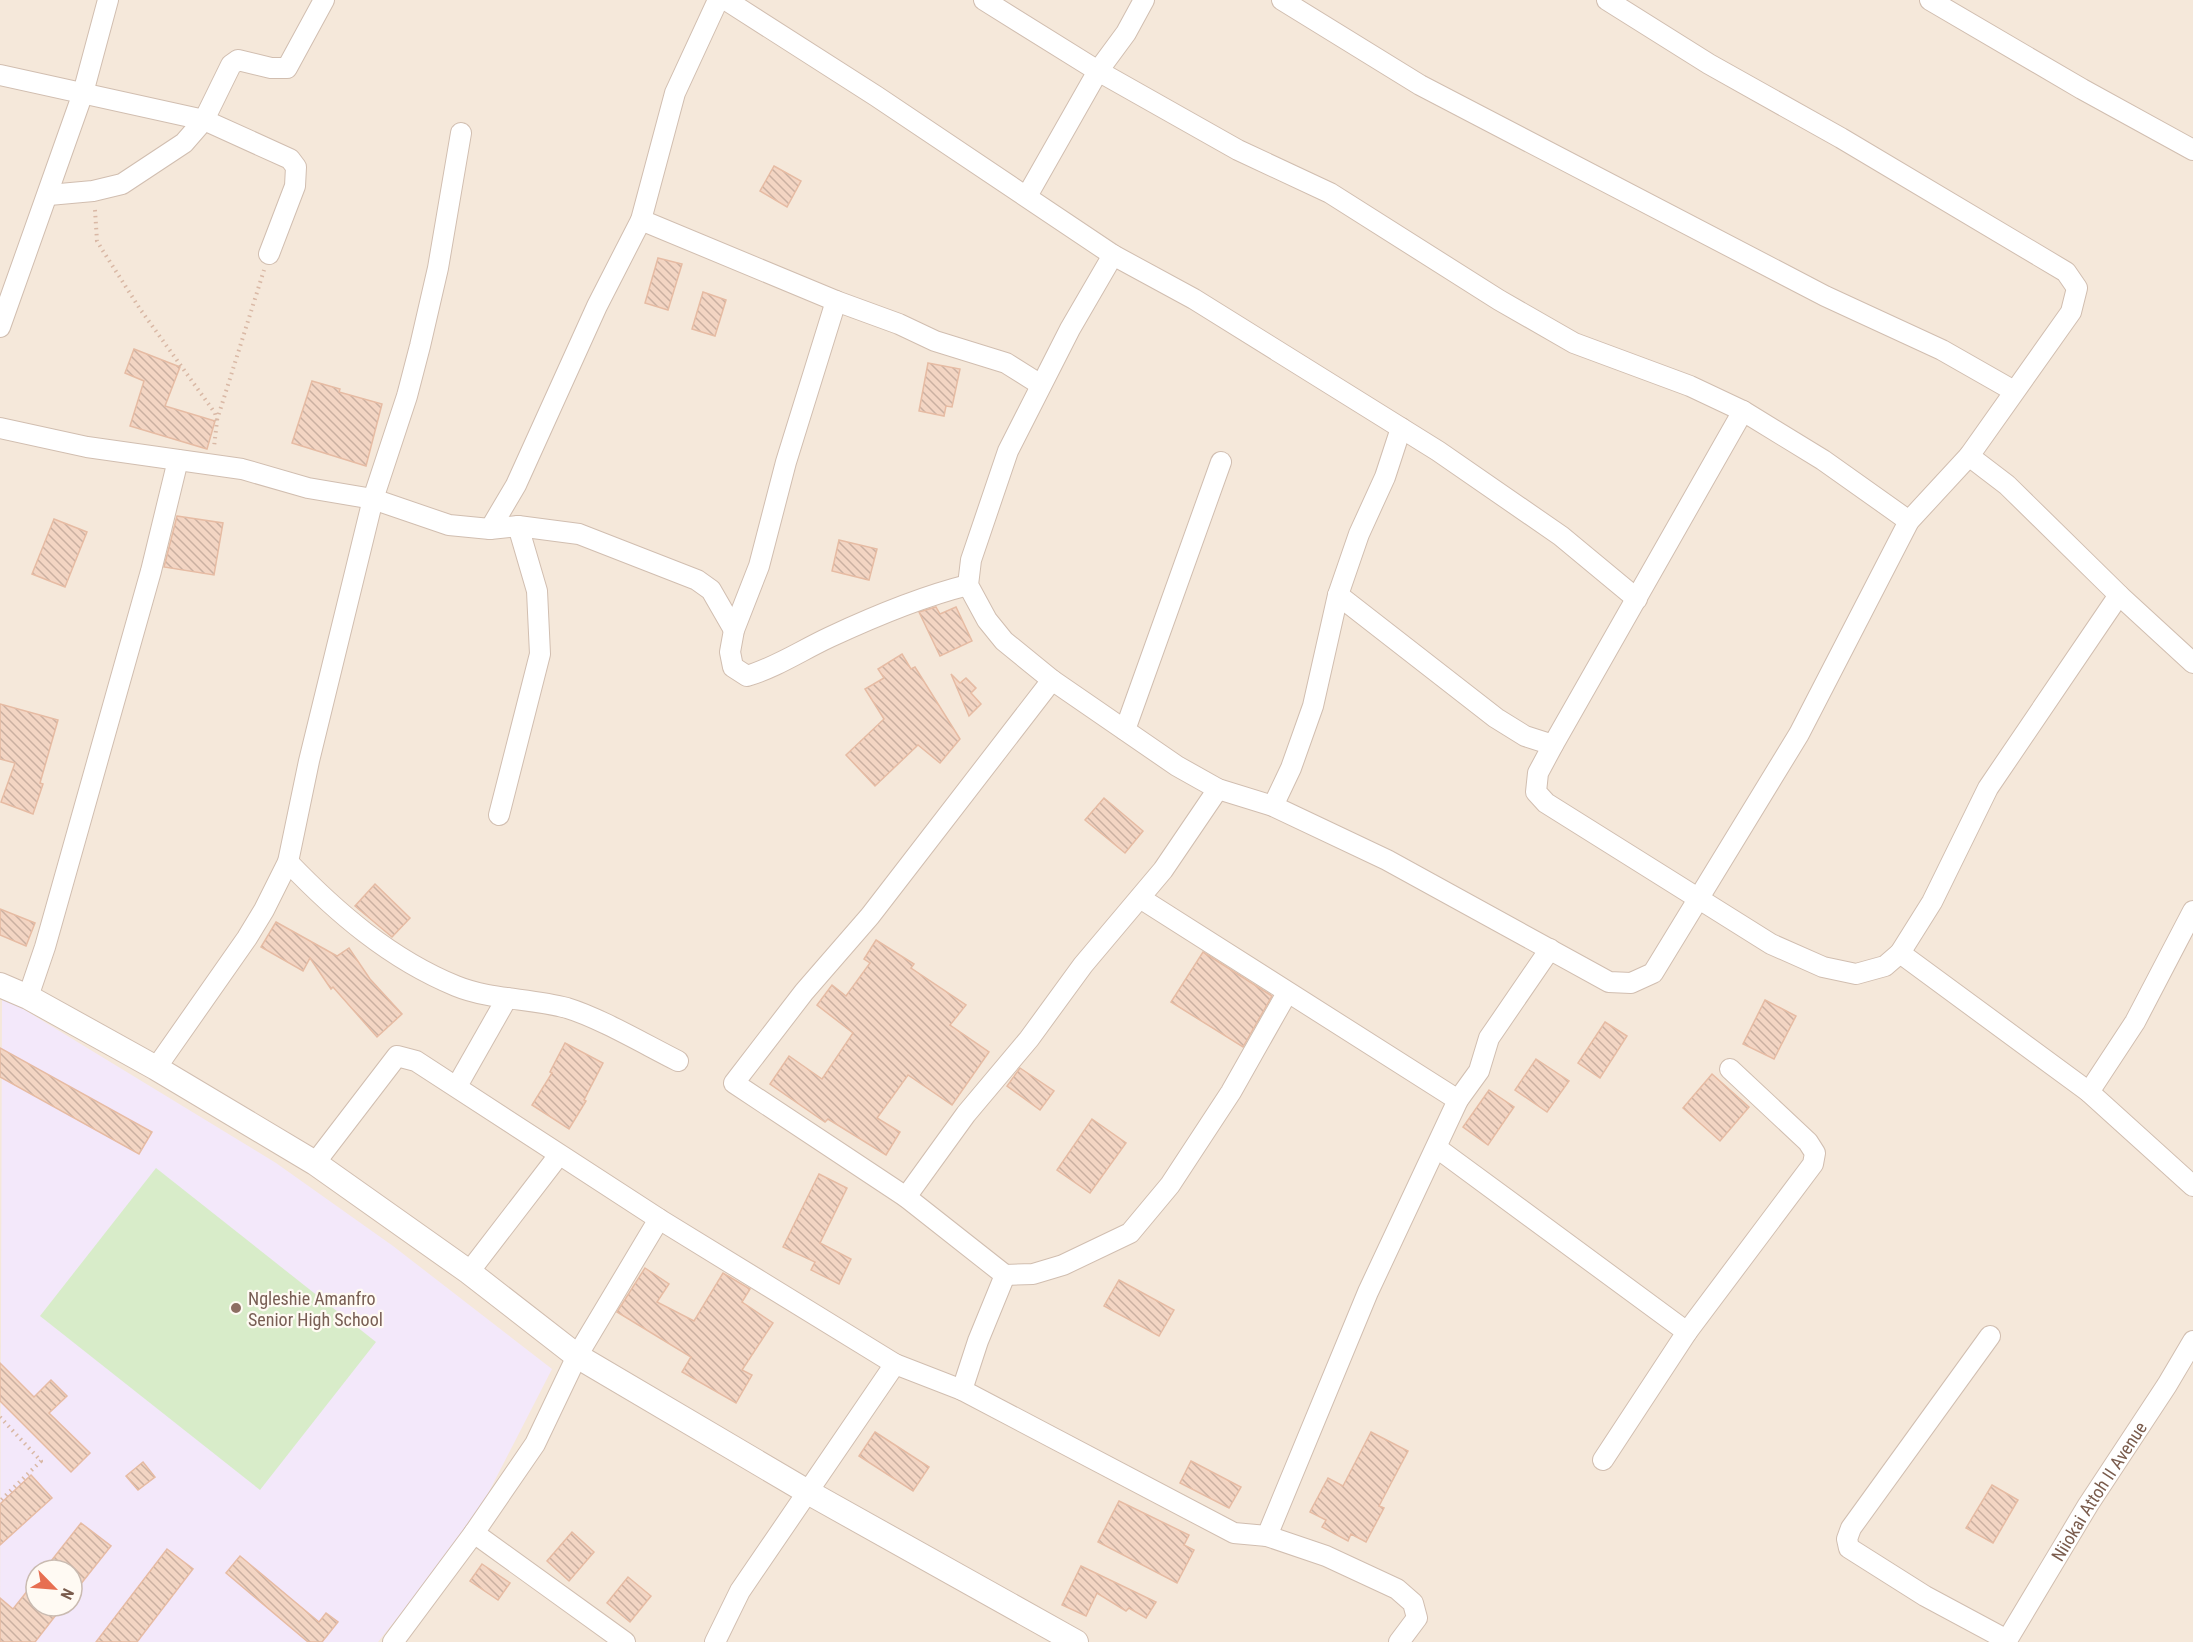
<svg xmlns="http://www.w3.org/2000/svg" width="2193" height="1642" font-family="'Roboto Condensed',sans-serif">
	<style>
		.residential { fill: #f5e8da; fill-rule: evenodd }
		.education { fill: #f3e8fa; fill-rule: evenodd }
		.pitch { fill: #d8ecc9 }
		.building { fill: url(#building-back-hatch); stroke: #e6bba3; stroke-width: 1.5 }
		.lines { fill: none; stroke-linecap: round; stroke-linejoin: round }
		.minor-casing { stroke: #d1beb0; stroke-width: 22 }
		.tertiary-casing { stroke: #d1beb0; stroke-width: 26 }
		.path { stroke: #d9b8a5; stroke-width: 4; stroke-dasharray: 1.5 4.5; stroke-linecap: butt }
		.minor { stroke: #fff; stroke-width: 20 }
		.tertiary { stroke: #fff; stroke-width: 24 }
		.education-dot { fill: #8d6e63; stroke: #fffaf3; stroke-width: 2 }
		.labels { text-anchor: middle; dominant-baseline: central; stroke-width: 4.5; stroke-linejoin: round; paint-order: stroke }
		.education-label { font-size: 18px; fill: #785e54; stroke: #fffaf3; text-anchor: start }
		.street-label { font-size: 18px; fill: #7a5c4d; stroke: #fffaf3 }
	</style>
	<defs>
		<pattern id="building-back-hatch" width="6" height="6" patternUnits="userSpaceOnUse" patternTransform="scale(1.5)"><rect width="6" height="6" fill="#f3d5c3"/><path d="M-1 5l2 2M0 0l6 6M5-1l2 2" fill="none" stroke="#cab0a1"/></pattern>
	</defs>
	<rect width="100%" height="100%" fill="#fdf6ec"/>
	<!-- residential -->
	<path class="residential" d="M 0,0 L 2193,0 L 2193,1642 L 0,1642 ZM 36,1570 L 72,1570 L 72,1606 L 36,1606 Z"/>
	<!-- education -->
	<path class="education" d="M 2,996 L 276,1163 L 393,1246 L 552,1369 L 473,1523 L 378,1642 L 0,1642 ZM 36,1570 L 72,1570 L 72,1606 L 36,1606 Z"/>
	<!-- pitch -->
	<polygon class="pitch" points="156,1168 376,1342 260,1490 40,1316"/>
	<!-- building -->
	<g class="building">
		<polygon points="774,166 801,181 787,207 760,191"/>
		<polygon points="658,258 682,264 668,310 645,303"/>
		<polygon points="703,292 726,300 715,336 692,329"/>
		<polygon points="134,349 180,367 165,406 215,421 207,449 130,426 144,381 125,373"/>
		<polygon points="928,363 960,369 952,407 946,406 944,416 919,411"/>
		<polygon points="312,381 340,389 339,392 382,404 366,466 292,443"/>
		<polygon points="177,516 223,523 214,575 164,567"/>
		<polygon points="54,519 87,532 65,587 32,574"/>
		<polygon points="839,540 877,549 869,580 832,571"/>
		<polygon points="936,607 940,614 956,607 972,641 940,656 919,612"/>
		<polygon points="902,654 911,669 915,667 960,739 940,763 918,745 875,786 846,755 884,719 865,689 884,678 878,669"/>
		<polygon points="951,674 960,683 966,678 976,688 971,693 981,704 969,716"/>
		<polygon points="0,704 58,720 40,783 43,784 33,814 1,802 15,763 0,759"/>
		<polygon points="1104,798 1143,831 1125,853 1085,820"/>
		<polygon points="375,884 410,918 392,937 355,906"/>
		<polygon points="0,909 35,923 26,946 0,935"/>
		<polygon points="276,922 337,956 349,948 370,979 402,1014 377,1037 333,987 331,989 310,958 303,971 261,947"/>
		<polygon points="876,940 914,964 911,968 966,1005 950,1025 989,1052 952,1105 908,1075 877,1118 900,1132 886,1155 828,1119 825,1122 770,1084 789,1056 822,1079 853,1033 817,1005 832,985 846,996 870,963 864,959"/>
		<polygon points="1203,952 1272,996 1243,1047 1171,1002"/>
		<polygon points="1765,1000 1796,1016 1774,1059 1743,1044"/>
		<polygon points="1605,1022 1627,1036 1600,1078 1578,1063"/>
		<polygon points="565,1043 603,1063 584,1100 586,1101 569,1129 532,1105 552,1073 550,1072"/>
		<polygon points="0,1048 152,1132 139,1154 0,1077"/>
		<polygon points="1536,1059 1569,1081 1547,1112 1515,1090"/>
		<polygon points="1020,1068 1054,1091 1040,1110 1007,1086"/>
		<polygon points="1712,1074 1749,1107 1720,1141 1683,1108"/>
		<polygon points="1489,1090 1514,1107 1488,1145 1463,1127"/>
		<polygon points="1092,1119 1126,1143 1090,1193 1057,1170"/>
		<polygon points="819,1174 847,1188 820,1243 851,1259 839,1284 811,1270 815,1262 783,1247"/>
		<polygon points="645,1268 669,1284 657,1302 694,1321 723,1273 750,1289 742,1302 773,1323 742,1370 752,1375 736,1403 682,1372 691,1357 617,1312"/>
		<polygon points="1119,1280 1174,1310 1159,1336 1104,1306"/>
		<polygon points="0,1363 34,1397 51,1380 67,1396 49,1413 90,1453 71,1472 0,1401"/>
		<polygon points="875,1432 929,1467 913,1491 859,1456"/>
		<polygon points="1371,1432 1408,1451 1379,1506 1384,1508 1366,1542 1351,1534 1348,1541 1322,1527 1326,1520 1310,1512 1328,1478 1343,1486"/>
		<polygon points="1191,1461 1241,1487 1229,1508 1180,1483"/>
		<polygon points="143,1462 155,1477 138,1490 126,1476"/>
		<polygon points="31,1475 52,1498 0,1545 0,1504"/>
		<polygon points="1992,1485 2018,1500 1993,1543 1966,1528"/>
		<polygon points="1119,1501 1189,1535 1184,1545 1194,1550 1177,1583 1098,1542"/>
		<polygon points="81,1523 111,1546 72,1595 72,1570 44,1570"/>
		<polygon points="572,1532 594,1552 569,1581 547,1561"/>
		<polygon points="167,1549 193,1569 137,1642 96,1642"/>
		<polygon points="240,1556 319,1622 326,1613 338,1622 322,1642 308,1642 226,1573"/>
		<polygon points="482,1564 510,1583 498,1600 470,1581"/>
		<polygon points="1081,1566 1156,1602 1146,1618 1129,1608 1126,1611 1097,1593 1086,1616 1062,1605"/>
		<polygon points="628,1577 651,1596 630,1622 607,1603"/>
		<polygon points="36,1580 36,1606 63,1606 35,1642 0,1642 0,1598 13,1609"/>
	</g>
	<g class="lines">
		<defs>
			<g id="minor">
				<polyline points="726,0 876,96 1113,255 1194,299 1438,451 1561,536 1637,599"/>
				<polyline points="984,0 1098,71 1238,150 1330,193 1499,300 1574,343 1690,386 1743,411 1823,460 1909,521"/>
				<polyline points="1282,0 1420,85 1825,296 1942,350 2014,391"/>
				<polyline points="1930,0 2082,89 2193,150"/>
				<polyline points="0,75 204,120 290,159 296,167 295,186 269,254"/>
				<polyline points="49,195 93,191 122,184 184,143 204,120 231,65 238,60 271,68 287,68 324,0"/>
				<polyline points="1027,196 1098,71 1126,33 1144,0"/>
				<polyline points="641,220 836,301 899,324 935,341 1006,363 1041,385"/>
				<polyline points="1113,255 1070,329 1008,451 971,560 968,585 987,620 1004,641 1052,680 1177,766 1218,789 1273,806 1387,860 1609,982 1631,983 1653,973 1799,734 1909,521 1969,456 2071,312 2077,288 2066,272 1841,138 1709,64 1607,0"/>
				<path d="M 836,301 L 786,462 L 759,566 L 734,630 L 730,652 L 733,667 L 747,676 C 777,667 802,650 830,637 C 875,616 920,597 968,585"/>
				<polyline points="0,327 83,93 108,0"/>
				<polyline points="1743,411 1553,745 1538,773 1536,792 1546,803 1771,944 1823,967 1856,974 1885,966 1900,953 1932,902 1988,788 2119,595 2007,485 1969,456"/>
				<polyline points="0,428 87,447 242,469 308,488 373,499 449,525 490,529 518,526 579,534 697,580 711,590 734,630"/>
				<polyline points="490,529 516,485 597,306 641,220 675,93 718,0"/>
				<polyline points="1338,595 1496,718 1525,736 1553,745"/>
				<polyline points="2119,595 2193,663"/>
				<polyline points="1125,730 1221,462"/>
				<polyline points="1273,806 1291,768 1313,706 1338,595 1359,534 1385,477 1401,428"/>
				<polyline points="499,815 540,654 537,591 518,526"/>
				<path d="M 288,862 C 336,912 390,959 456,986 C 490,1000 531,998 567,1008 C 600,1018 646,1045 678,1061"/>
				<polyline points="1140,898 1458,1100"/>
				<polyline points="1900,953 2089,1092 2193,1186"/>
				<polyline points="28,997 45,947 151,571 178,460"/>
				<polyline points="156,1068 247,938 264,910 288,862 309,761 373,499 407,396 420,346 438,268 461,133"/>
				<polyline points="457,1086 507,998"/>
				<polyline points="2089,1092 2135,1022 2193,911"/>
				<polyline points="1437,1148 1687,1332"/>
				<polyline points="315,1163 397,1056 416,1061 659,1219 895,1364 962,1390 1234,1533 1267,1536 1326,1556 1397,1589 1413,1603 1417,1618 1399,1642"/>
				<polyline points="906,1197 966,1114 1029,1039 1083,965 1163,870 1218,789"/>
				<polyline points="469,1272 559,1155"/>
				<polyline points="1005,1275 1033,1274 1063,1265 1130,1233 1170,1185 1231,1092 1287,993"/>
				<polyline points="1990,1336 1851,1528 1847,1539 1849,1548 1925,1596 2007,1640"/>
				<polyline points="962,1390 978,1341 1005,1275 906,1197 734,1083 804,992 870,916 1052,680"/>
				<polyline points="1603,1460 1687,1332 1813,1164 1815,1153 1808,1142 1730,1069"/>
				<polyline points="474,1533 625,1642"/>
				<polyline points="1267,1536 1368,1292 1458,1100 1479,1071 1489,1038 1550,949"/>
				<polyline points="393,1642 474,1533 535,1444 577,1356 659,1219"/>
				<polyline points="715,1642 740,1591 895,1364"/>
				<path id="s1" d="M 2006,1642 L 2088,1505 L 2167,1385 L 2193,1341"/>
			</g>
			<polyline id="tertiary" points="0,985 28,997 156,1068 315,1163 469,1272 577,1356 806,1491 1076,1642"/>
		</defs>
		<!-- minor casing -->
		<use href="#minor" class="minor-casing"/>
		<!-- tertiary casing -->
		<use href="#tertiary" class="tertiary-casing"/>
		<!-- path -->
		<g class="path">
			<polyline points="95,210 97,241 103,251 140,309 215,413 217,421 214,447"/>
			<polyline points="217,420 264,270"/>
			<polyline points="0,1417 41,1461 0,1501"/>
		</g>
		<!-- minor -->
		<use href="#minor" class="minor"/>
		<!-- tertiary -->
		<use href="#tertiary" class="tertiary"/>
	</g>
	<!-- markers -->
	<circle class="education-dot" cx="236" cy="1308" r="6"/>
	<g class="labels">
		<!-- education labels -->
		<g class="education-label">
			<text x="248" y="1298">Ngleshie Amanfro<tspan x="248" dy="21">Senior High School</tspan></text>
		</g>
		<!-- street labels -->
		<g class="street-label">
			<text stroke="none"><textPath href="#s1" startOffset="177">Niiokai Attoh II Avenue</textPath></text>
		</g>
	</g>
	<!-- north arrow -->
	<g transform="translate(54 1588) rotate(115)"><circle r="28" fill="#fffaf3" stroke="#cabbb1" stroke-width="1.5"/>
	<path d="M0-4.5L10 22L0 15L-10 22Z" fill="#e76f51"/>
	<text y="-9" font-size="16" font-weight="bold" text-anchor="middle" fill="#7a5c4d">N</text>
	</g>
</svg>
